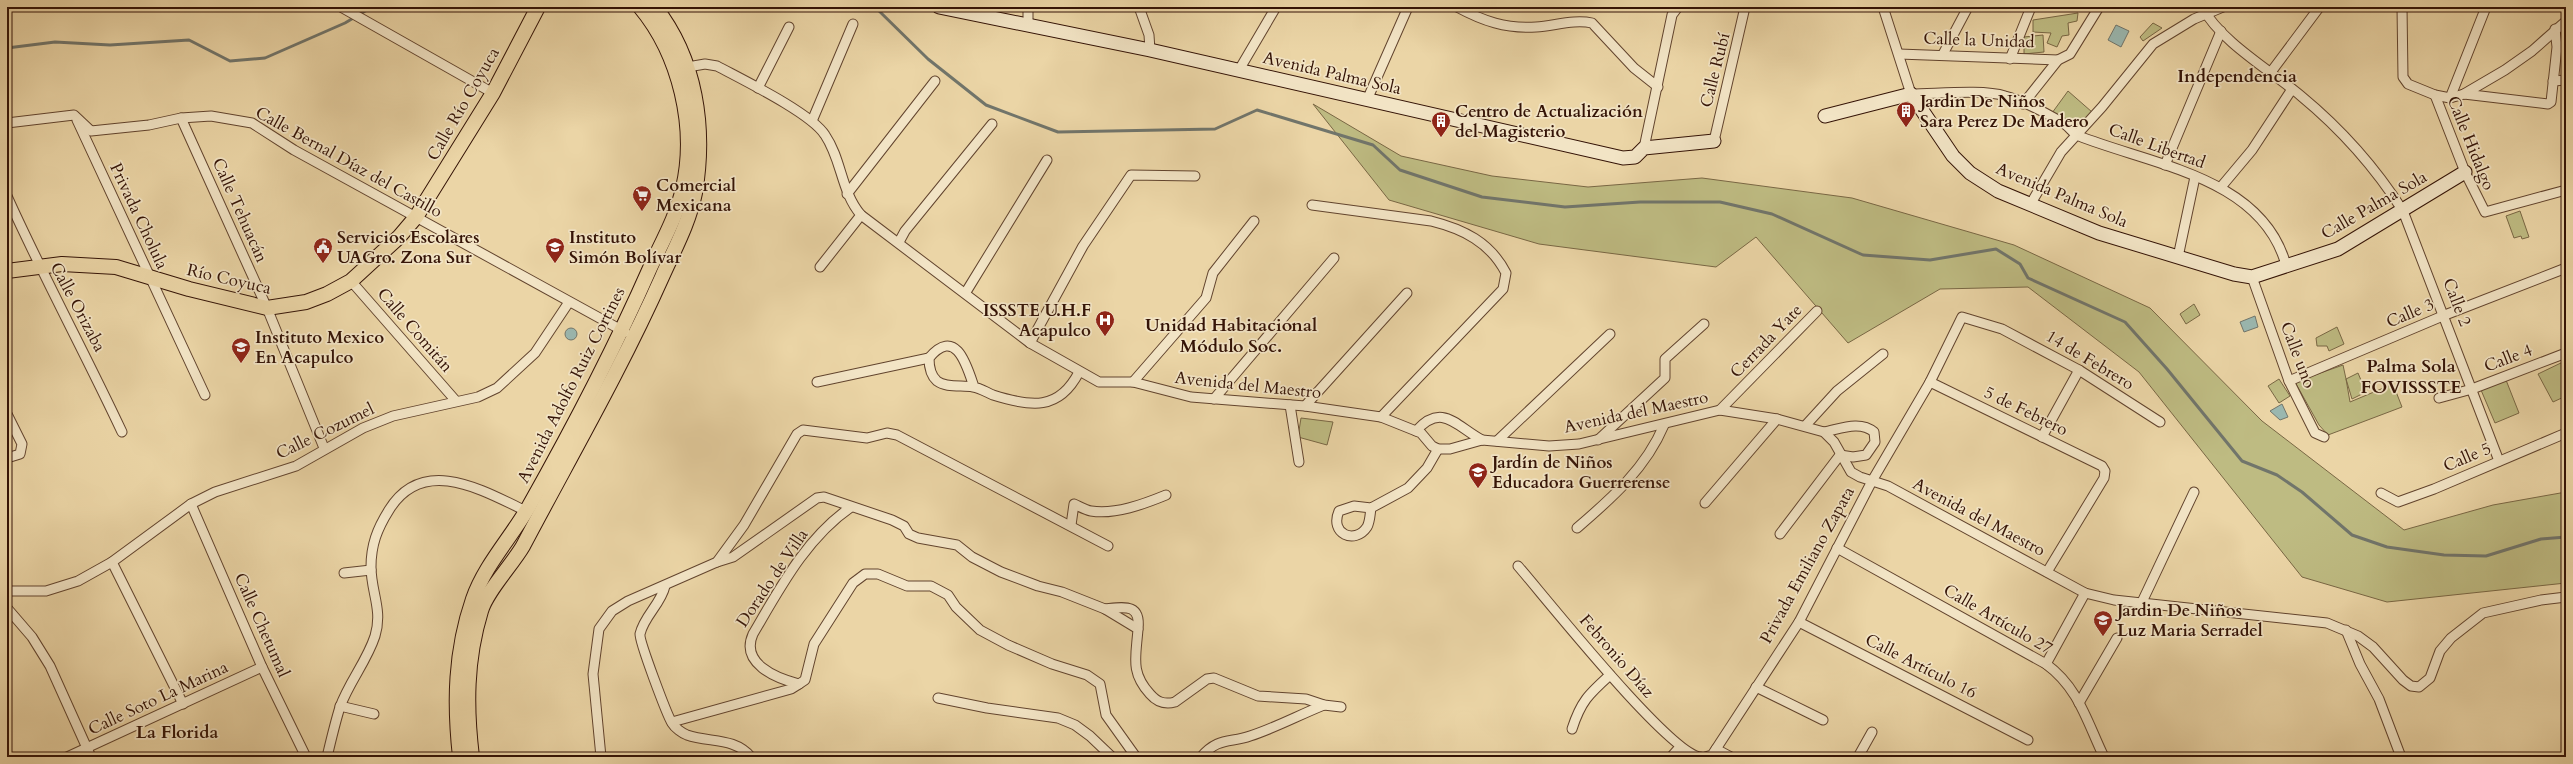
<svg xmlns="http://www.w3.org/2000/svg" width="2573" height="764" font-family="Cardo,serif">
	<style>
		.green { fill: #bebb82; stroke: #796744 }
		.water { fill: #9ab7af; stroke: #71756b }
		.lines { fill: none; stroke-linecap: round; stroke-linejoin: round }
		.stream { stroke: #71756b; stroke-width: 3 }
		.street-casing { stroke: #62442e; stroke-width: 11 }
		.secondary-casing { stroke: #341306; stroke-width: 15 }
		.primary-casing { stroke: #341306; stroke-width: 16 }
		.street { stroke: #f2e4c5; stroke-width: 9 }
		.secondary { stroke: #f2e4c5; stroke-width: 13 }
		.primary { stroke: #ebd5a6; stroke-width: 14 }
		.labels { text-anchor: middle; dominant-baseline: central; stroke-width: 3.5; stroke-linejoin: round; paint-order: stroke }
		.street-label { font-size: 17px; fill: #341306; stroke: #f2e4c5 }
		.poi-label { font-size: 17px; font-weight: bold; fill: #341306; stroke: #f2e4c5; text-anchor: start }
		.neighbourhood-label { font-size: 18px; font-weight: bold; fill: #341306; stroke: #f2e4c5 }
	</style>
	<rect width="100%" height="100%" fill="#ebd5a6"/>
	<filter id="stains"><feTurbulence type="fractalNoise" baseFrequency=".005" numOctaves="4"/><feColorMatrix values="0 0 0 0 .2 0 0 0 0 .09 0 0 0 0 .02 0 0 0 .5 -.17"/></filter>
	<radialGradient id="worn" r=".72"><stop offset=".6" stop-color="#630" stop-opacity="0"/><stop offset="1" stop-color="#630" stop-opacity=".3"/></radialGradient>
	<!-- green -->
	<g class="green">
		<polygon points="2078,13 2077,21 2068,23 2069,35 2062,36 2057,47 2047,43 2051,33 2033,32 2033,20"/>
		<polygon points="2153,23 2162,28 2143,41 2140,37"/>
		<polygon points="2043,35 2044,52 2024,54 2024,37"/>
		<polygon points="2068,91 2092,112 2079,126 2052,113"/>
		<polygon points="1313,104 1401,156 1492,176 1588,187 1702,178 1852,198 2014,245 2150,308 2262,421 2404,530 2493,505 2566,492 2566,583 2387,602 2302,577 2139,372 2028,287 1940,289 1848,343 1756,237 1716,267 1539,244 1389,200"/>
		<polygon points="2520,211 2529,237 2522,239 2521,236 2514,238 2506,216"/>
		<polygon points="2194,304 2200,315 2186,324 2180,314"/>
		<polygon points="2337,327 2344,344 2329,351 2327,346 2317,346 2316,338"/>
		<polygon points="2565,361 2566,396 2553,402 2538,374"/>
		<polygon points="2343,365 2346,379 2358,373 2366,392 2352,399 2346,379 2350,402 2393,384 2402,407 2328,435 2319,425 2295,382"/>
		<polygon points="2279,379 2290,396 2279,403 2268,386"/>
		<polygon points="2506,380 2519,413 2495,423 2481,390"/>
		<polygon points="1301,418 1333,422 1327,445 1298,437"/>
	</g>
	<!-- water -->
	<g class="water">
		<polygon points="2116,25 2129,31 2121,47 2108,40"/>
		<polygon points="2255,316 2258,327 2244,332 2240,322"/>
		<circle cx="571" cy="334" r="6"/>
		<polygon points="2282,404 2288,417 2280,420 2270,411"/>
	</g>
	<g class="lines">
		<!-- stream -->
		<g class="stream">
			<polyline points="875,7 928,59 986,105 1058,132 1215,129 1257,110 1373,145 1400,170 1482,197 1565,207 1640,202 1720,202 1772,214 1863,255 1930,260 1996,249 2020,264 2028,278 2125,322 2167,369 2242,461 2277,475 2302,492 2352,535 2387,547 2444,555 2486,556 2541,539 2566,537"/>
			<polyline points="7,48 55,42 110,45 189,40 230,61 265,58 345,23 372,7"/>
		</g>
		<defs>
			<g id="street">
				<polyline points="341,7 493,93"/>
				<polyline points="1139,7 1149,35 1150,50"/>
				<path d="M 1457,7 C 1483,21 1506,29 1536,27 C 1554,26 1574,19 1592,23 L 1634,68 L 1658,87"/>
				<path d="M 1883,7 L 1911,94 C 1936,94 1983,89 2005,96 C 2024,101 2046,113 2063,123 C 2069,126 2073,134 2079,136 C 2152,165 2262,177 2286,265"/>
				<path d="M 2202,7 C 2221,42 2270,70 2301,96 C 2341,129 2375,167 2403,211 L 2499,461"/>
				<polyline points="2402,7 2403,77 2408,84 2435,95 2450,98 2464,94 2548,104 2551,102 2557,47 2555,29"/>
				<polyline points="1028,24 1028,7"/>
				<polyline points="1899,54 2058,60"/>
				<polyline points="1943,54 1968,7"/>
				<polyline points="2010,59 2031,7"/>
				<path d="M 682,68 L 705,64 L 717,66 C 743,80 811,113 825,135 C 842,160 841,192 861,215 L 1030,343 L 1099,382 L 1133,382 L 1191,397 L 1305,406 L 1381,417 L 1421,433 L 1432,446 L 1438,449 L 1450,449 L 1482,440 L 1549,446 L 1579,444 L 1720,410 L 1777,419 L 1824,432 L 1834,442 L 1851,472 L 1860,477 L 1888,486 L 2085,593 L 2114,600 L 2327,623 L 2358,636 L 2373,647 L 2403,680 L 2411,686 L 2419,687 L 2430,678 L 2440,651 L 2451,638 L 2483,613 L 2541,600 L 2566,597"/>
				<polyline points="1239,70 1276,7"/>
				<polyline points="2271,72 2318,9"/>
				<polyline points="2553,81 2566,80"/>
				<polyline points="758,88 789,27"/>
				<polyline points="2464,94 2505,70 2532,51 2566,21"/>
				<polyline points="2435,95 2465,172 2485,212 2566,190"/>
				<polyline points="2450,98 2486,7"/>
				<polyline points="1367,100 1408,7"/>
				<polyline points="2023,104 2058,60 2070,54 2099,7"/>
				<polyline points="181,118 267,308 324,448"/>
				<polyline points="77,120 205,395"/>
				<polyline points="812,121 853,24"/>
				<polyline points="7,123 74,115 91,131 149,125 181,118 211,116 252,123 294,150 625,332"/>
				<polyline points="1714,141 1745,7"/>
				<polyline points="1644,148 1672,15 1678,7"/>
				<polyline points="2165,165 2221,31"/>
				<polyline points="2221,187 2252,150 2292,89"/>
				<polyline points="847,194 935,81"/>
				<path d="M 7,196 C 43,276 85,353 122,432"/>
				<path d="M 1312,205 L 1431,221 C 1463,229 1490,242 1506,273 L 1503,289 L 1381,417"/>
				<polyline points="2030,205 2061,152 2102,107 2153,44 2194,19 2223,7"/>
				<polyline points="899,242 905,231 992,124"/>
				<polyline points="2178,257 2195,177"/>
				<polyline points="820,267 861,215"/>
				<polyline points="2252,277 2289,381 2315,433 2324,437"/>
				<polyline points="351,281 456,401"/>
				<polyline points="966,292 1047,160"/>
				<polyline points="1030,343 1083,246 1131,175 1195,176"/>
				<polyline points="2289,381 2445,315 2566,268"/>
				<polyline points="817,382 929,358"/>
				<polyline points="1133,382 1206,298 1213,273 1254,221"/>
				<polyline points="1930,382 2102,466 2105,471 2104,478 2047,572"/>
				<path d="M 974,387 C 967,366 956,326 929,358 C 929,366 930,375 937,381 C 946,388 962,385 973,387 C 980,388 986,392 993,395 C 1031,407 1059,411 1079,372"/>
				<polyline points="2439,398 2472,389 2566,353"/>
				<polyline points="1214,399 1334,258"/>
				<polyline points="1290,405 1299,462"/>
				<polyline points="1305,406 1407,293"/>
				<polyline points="1720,410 1817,311"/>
				<polyline points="7,414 22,444 20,454 7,458"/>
				<polyline points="1805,426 1837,391 1883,354"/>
				<path d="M 1416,431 C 1442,402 1456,426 1482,440"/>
				<polyline points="2042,437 2079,370"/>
				<polyline points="1598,440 1665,378 1665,359 1704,324"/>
				<polyline points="1497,441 1610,334"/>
				<polyline points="2381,493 2398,502 2434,489 2566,433"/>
				<polyline points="1705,503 1777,419"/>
				<polyline points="191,504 262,667 306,757"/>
				<path d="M 851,507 C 806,538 780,588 753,634 C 740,663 775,678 799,684 L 805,680 L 814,644 L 853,583 L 865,574 L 878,574 L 907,586 L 931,586 L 948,595 L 956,607 L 980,630 L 1008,645 L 1052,664 L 1087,675 L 1100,684 L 1106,715 L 1136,757"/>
				<path d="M 1371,508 C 1370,514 1370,522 1367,527 C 1355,545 1329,534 1339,511 L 1354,506 L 1371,508 L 1408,488 L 1427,468 L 1438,449"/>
				<path d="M 1071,525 L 1074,504 C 1079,506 1085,510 1091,511 C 1115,515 1144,504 1166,495"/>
				<path d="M 1577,528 C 1612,498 1646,468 1664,425"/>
				<path d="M 1780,534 L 1840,455 L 1853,457 L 1866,455 L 1875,442 L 1874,432 C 1860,420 1840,429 1824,432"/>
				<path d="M 1837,548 L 2046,664 C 2079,688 2087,722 2104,757"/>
				<polyline points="112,562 183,704"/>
				<path d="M 717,562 L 733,557 L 817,498 L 824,497 L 892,520 L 904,526 L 909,534 L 918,538 L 957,545 L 972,557 L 1001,572 L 1038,586 L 1062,592 L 1105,609 L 1138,629 C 1136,657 1130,672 1150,694 C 1157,702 1164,705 1175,702 L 1207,679 L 1214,678 L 1258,696 L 1306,699 L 1324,705 L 1341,707"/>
				<path d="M 1518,566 C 1545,597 1670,755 1701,757"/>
				<polyline points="344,573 371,570"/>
				<path d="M 665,586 C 661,604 644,616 640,634 C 639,641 667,715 672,723 C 675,728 682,733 687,735 C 710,743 734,737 751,757"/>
				<polyline points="7,591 46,591 78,581 112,562 191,504 215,492 296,466 363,428 393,416 478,397 497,388 535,353 569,302"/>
				<polyline points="2142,602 2194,492"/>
				<polyline points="7,608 32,637 50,666 91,757"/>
				<path d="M 1105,609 C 1124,607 1141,603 1138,629"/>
				<polyline points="1799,622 2028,740"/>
				<polyline points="2346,630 2360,664 2379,699 2401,757"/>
				<polyline points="2046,664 2085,593"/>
				<polyline points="1756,687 1823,720"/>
				<polyline points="938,698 987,708 1058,718 1075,725 1090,736 1112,757"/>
				<polyline points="2079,703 2117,638"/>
				<polyline points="340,706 374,714"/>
				<polyline points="672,722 791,689 799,684"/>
				<path d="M 1572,729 C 1581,701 1589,694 1610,675"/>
				<polyline points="1716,749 1731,757"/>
				<polyline points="67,757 262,667"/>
				<path d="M 327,757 C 331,740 335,723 340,707 C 349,682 367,661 375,636 C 383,610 371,592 371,567 C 371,545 377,529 389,510 C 423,455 482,490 526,511"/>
				<polyline points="601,757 593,674 599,629 612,611 628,601 717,562 744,525 797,434 803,430 867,438 887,433 897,435 1108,546"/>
				<path d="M 1201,757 C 1218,737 1230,743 1250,736 C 1275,728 1299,715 1324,705"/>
				<polyline points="1671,757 1680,747"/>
				<polyline points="1705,757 1712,755 1716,749 1799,622 1872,481 1930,382 1962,317 2002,329 2079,370 2160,422"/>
				<polyline points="1858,757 1872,732"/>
			</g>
			<g id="secondary">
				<polyline points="939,7 1150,50 1623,158 1635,157 1644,148 1714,141"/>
				<polyline points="1825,116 1911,94 1953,156 1970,173 1998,191 2099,233 2234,274 2252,277 2338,249 2465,172"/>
			</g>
			<g id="primary">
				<polyline points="7,271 62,264 116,267 189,289 267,308 306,302 327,294 351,281 399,237 416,217 493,93 538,7"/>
				<path d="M 460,757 C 454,703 455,651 473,599 C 485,565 510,539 528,508 C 572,430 614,350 650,268 C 662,242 677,216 683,188 C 697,128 680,55 640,7"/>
				<path d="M 472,757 C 466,707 466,660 481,611 C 486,592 512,565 523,546 C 570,457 621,369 662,277 C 674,250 689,223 695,193 C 706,128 696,59 655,7"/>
			</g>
		</defs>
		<!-- street casing -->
		<use href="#street" class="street-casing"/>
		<!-- secondary casing -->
		<use href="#secondary" class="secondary-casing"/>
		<!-- primary casing -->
		<use href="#primary" class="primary-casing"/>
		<!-- street -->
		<use href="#street" class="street"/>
		<!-- secondary -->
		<use href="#secondary" class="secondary"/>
		<!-- primary -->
		<use href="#primary" class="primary"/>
	</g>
	<!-- icons -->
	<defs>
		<symbol id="building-pin" viewBox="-11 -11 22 30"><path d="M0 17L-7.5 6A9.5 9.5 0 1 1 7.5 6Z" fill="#8f2418" stroke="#f2e4c5"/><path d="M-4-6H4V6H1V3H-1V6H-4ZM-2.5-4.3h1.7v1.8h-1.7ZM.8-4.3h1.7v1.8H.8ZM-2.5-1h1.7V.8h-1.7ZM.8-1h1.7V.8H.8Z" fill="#fff"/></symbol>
		<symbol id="supermarket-pin" viewBox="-11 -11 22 30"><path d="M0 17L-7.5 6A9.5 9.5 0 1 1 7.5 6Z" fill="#8f2418" stroke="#f2e4c5"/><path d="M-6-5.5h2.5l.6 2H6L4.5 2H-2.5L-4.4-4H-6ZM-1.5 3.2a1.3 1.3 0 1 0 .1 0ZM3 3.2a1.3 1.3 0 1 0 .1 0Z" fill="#fff"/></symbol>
		<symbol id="civic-pin" viewBox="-11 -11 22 30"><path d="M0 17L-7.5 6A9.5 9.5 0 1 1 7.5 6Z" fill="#8f2418" stroke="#f2e4c5"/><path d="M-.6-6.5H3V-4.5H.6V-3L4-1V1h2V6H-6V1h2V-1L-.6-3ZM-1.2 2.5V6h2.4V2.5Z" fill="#fff"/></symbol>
		<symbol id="university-pin" viewBox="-11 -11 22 30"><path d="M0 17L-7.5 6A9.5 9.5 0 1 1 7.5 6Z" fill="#8f2418" stroke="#f2e4c5"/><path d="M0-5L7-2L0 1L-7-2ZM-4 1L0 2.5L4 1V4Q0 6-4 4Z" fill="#fff"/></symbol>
		<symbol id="hospital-pin" viewBox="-11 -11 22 30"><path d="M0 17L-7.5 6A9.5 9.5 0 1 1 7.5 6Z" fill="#8f2418" stroke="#f2e4c5"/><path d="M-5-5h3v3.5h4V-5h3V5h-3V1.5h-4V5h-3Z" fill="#fff"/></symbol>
		<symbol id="school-pin" viewBox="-11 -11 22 30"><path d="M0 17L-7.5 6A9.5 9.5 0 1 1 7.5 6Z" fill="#8f2418" stroke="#f2e4c5"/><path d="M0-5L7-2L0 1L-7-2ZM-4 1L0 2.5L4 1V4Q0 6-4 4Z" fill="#fff"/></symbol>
	</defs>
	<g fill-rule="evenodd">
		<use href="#building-pin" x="1895" y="100" width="22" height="30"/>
		<use href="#building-pin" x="1430" y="110" width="22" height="30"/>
		<use href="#supermarket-pin" x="631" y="184" width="22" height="30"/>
		<use href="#civic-pin" x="312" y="236" width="22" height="30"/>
		<use href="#university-pin" x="544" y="236" width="22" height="30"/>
		<use href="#hospital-pin" x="1094" y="309" width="22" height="30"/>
		<use href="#school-pin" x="230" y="336" width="22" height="30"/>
		<use href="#school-pin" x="1467" y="461" width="22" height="30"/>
		<use href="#school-pin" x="2092" y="609" width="22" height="30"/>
	</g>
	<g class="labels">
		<!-- street labels -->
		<g class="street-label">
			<text transform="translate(1979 40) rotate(2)">Calle la Unidad</text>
			<text transform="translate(1715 70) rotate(-76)">Calle Rubí</text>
			<text transform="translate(1332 73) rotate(13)">Avenida Palma Sola</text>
			<text transform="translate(463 104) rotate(-60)">Calle Río Coyuca</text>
			<text transform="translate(2471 143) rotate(68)">Calle Hidalgo</text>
			<text transform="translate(2157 146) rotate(20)">Calle Libertad</text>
			<text transform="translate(349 162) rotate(29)">Calle Bernal Díaz del Castillo</text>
			<text transform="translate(2062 195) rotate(23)">Avenida Palma Sola</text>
			<text transform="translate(2374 205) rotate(-30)">Calle Palma Sola</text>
			<text transform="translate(240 210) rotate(66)">Calle Tehuacán</text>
			<text transform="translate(139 216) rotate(65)">Privada Cholula</text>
			<text transform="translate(229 279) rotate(13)">Río Coyuca</text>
			<text transform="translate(2457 302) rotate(69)">Calle 2</text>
			<text transform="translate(78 307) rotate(62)">Calle Orizaba</text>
			<text transform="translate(2410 313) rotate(-23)">Calle 3</text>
			<text transform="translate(415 330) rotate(49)">Calle Comitán</text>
			<text transform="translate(1766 341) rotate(-46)">Cerrada Yate</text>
			<text transform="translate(2298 355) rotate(69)">Calle uno</text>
			<text transform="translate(2508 358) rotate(-21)">Calle 4</text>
			<text transform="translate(2090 360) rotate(31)">14 de Febrero</text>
			<text transform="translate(571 385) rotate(-63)">Avenida Adolfo Ruiz Cortines</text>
			<text transform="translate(1248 385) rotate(6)">Avenida del Maestro</text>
			<text transform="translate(2026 411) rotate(26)">5 de Febrero</text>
			<text transform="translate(1636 412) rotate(-12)">Avenida del Maestro</text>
			<text transform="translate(325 431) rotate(-26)">Calle Cozumel</text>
			<text transform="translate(2467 457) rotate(-23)">Calle 5</text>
			<text transform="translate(1979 517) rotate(28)">Avenida del Maestro</text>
			<text transform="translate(1807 565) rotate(-61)">Privada Emiliano Zapata</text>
			<text transform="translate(772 578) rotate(-56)">Dorado de Villa</text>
			<text transform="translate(1998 619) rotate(30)">Calle Artículo 27</text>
			<text transform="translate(262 625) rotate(66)">Calle Chetumal</text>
			<text transform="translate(1617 656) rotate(49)">Febronio Díaz</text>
			<text transform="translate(1921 666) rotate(27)">Calle Artículo 16</text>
			<text transform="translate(158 698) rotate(-25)">Calle Soto La Marina</text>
		</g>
		<!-- poi labels -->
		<g class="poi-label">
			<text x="1920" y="101">Jardin De Niños<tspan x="1920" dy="20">Sara Perez De Madero</tspan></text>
			<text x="1455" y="111">Centro de Actualización<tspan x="1455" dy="20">del Magisterio</tspan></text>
			<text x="656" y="185">Comercial<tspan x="656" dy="20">Mexicana</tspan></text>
			<text x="337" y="237">Servicios Escolares<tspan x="337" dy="20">UAGro. Zona Sur</tspan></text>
			<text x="569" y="237">Instituto<tspan x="569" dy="20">Simón Bolívar</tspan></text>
			<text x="1091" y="310" text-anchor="end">ISSSTE U.H.F<tspan x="1091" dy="20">Acapulco</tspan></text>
			<text x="255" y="337">Instituto Mexico<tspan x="255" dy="20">En Acapulco</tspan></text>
			<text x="1492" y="462">Jardín de Niños<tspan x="1492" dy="20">Educadora Guerrerense</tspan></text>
			<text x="2117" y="610">Jardin De Niños<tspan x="2117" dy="20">Luz Maria Serradel</tspan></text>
		</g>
		<!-- neighbourhood labels -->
		<g class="neighbourhood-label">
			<text x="2237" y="76">Independencia</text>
			<text x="1231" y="325">Unidad Habitacional<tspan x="1231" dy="21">Módulo Soc.</tspan></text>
			<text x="2411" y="366">Palma Sola<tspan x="2411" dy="21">FOVISSSTE</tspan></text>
			<text x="177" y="732">La Florida</text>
		</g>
	</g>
	<!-- margin -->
	<rect width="2573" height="764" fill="none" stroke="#ebd5a6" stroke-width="24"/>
	<rect x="8" y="8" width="2557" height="748" fill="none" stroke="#341306" stroke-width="2"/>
	<rect x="12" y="12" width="2549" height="740" fill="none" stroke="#341306"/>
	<rect width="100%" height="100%" filter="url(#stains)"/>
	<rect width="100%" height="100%" fill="url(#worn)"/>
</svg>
